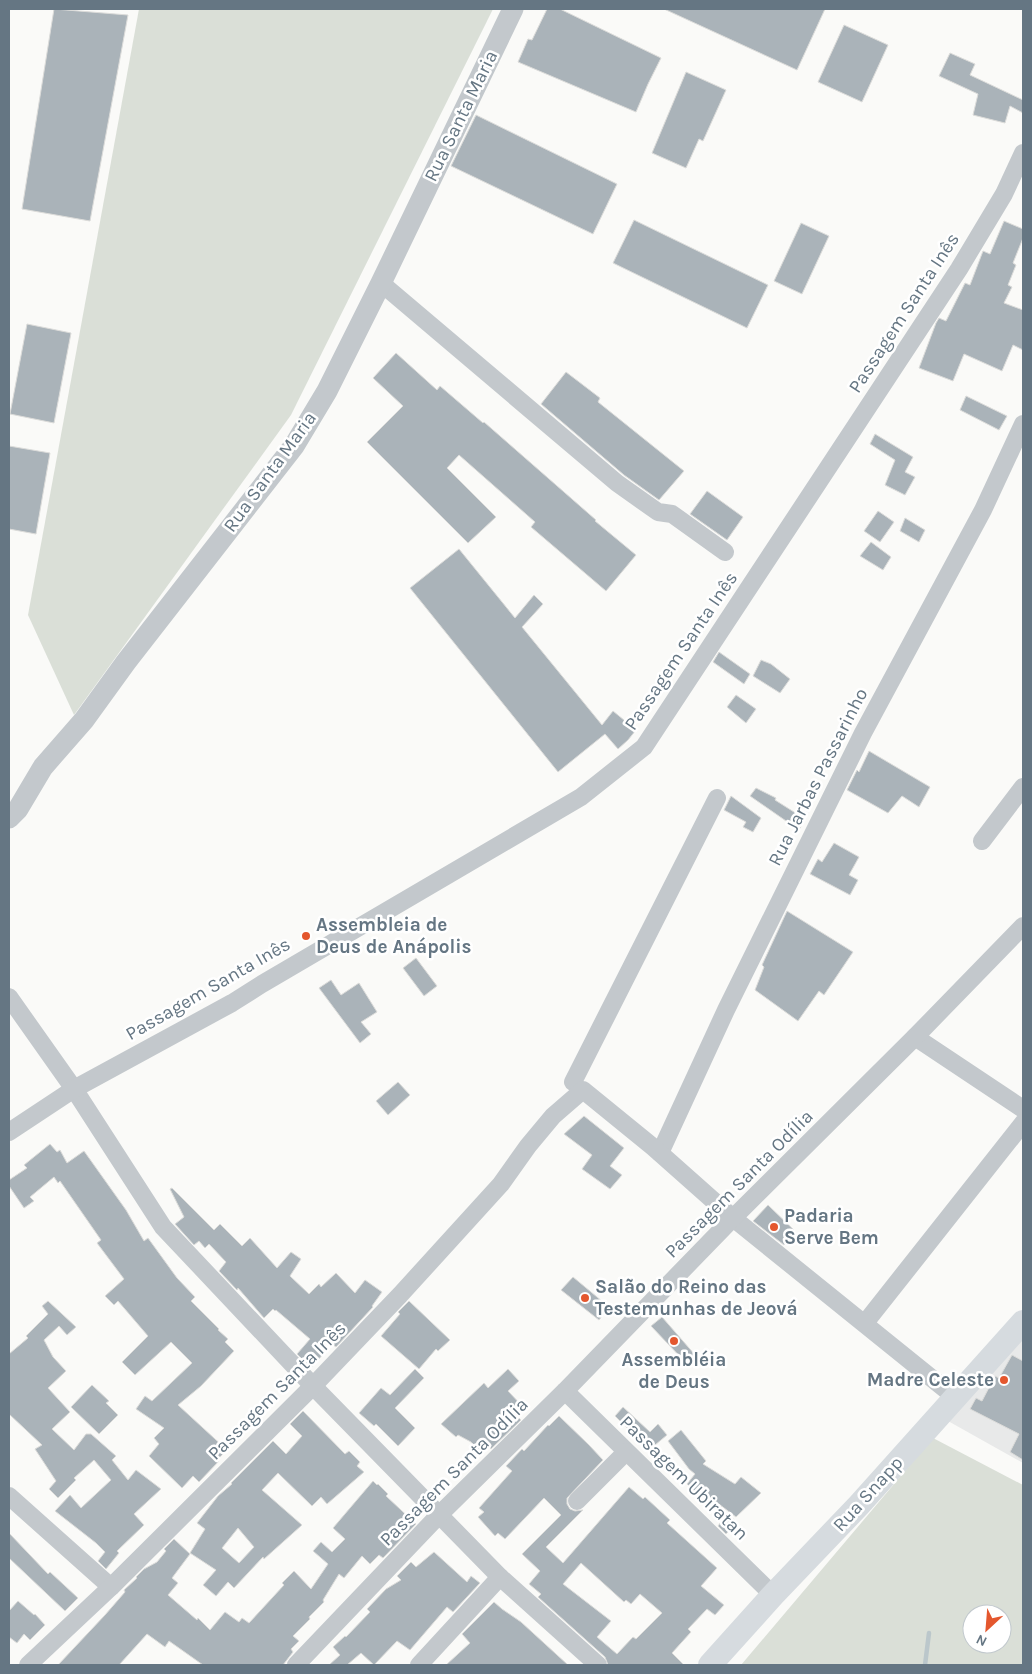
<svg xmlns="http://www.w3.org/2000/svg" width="1032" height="1674" font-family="Karla,sans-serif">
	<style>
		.built { fill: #e8e9e9 }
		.green { fill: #dadfd7; fill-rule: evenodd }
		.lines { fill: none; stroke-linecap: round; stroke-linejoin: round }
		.stream { stroke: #bbc7cb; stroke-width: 4.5 }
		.building { fill: #aab3b9; stroke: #dcdcda; fill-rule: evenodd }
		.minor { stroke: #c3c8cc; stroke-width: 18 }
		.tertiary { stroke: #c3c8cc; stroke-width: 21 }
		.secondary { stroke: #d6dbdf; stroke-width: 24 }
		.poi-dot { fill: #e4572e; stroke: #fff; stroke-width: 2 }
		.labels { text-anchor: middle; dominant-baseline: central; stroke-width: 5; stroke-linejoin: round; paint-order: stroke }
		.street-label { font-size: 19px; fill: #657683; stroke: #fff }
		.poi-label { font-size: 19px; font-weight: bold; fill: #657683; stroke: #fff; text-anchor: start }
	</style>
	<rect width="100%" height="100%" fill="#fafaf8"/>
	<!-- built -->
	<polygon class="built" points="1023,1339 1023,1463 948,1421"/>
	<!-- green -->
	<g class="green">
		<polygon points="139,9 493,9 291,415 74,715 28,615"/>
		<path d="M 933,1438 L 1023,1485 L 1023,1665 L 741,1665 ZM 972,1614 L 1002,1614 L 1002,1644 L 972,1644 Z"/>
	</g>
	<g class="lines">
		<!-- stream -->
		<polyline class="stream" points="925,1665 929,1633"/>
	</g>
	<!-- building -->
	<g class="building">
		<polygon points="54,9 128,15 90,221 22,209"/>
		<polygon points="547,9 560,9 661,58 648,84 636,112 518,62 528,39 532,40"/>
		<polygon points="664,9 825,9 797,70"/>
		<polygon points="844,25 888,45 862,102 818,82"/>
		<polygon points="950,53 975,64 970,75 1023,100 1023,113 1010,106 1005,123 973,115 978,94 939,76"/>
		<polygon points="686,72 726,90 703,141 699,139 686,168 652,153"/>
		<polygon points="476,115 617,184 593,234 451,166"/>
		<polygon points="634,220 768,285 747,328 613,263"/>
		<polygon points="1004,221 1023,229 1023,238 1013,263 1016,265 1008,285 1012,287 1004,303 1023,310 1023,350 1013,345 1002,371 964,354 953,381 919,368 936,323 939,318 946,321 965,283 970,285 983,251 990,254"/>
		<polygon points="801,223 829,236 802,294 774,281"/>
		<polygon points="27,324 71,333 54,423 10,414"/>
		<polygon points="396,353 437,390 440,386 483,423 484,422 596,520 595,521 636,555 606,591 531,527 535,522 459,455 447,468 496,517 468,543 367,442 403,406 373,378"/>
		<polygon points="566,372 600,398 598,402 684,471 659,500 624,475 541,404"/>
		<polygon points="966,396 1007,416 999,430 960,410"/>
		<polygon points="875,434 913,457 905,472 915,477 905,495 885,485 895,460 870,444"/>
		<polygon points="9,446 50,453 36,534 9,529"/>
		<polygon points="707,491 743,517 727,540 690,514"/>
		<polygon points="878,511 894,522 880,542 864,531"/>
		<polygon points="905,518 925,530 919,542 900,531"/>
		<polygon points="871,542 891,557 883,570 860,556"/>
		<polygon points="459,549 515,618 534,595 543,604 522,627 602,725 613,711 636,730 628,740 618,749 605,734 558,772 410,588"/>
		<polygon points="719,652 750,674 744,684 713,662"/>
		<polygon points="761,660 771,664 790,679 780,693 753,676"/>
		<polygon points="736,695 756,709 746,723 727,707"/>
		<polygon points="869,751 930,787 919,807 902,796 888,813 847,790 857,770 859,772"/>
		<polygon points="756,788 776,798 775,800 805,819 799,830 750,796"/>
		<polygon points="731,796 761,818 753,832 743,827 746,822 724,810"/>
		<polygon points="834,843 859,857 849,875 858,880 850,895 810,874 818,859 822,862"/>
		<polygon points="787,911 853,952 824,995 819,991 798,1021 755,990 764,967 762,965"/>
		<polygon points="416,958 437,986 424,996 403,968"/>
		<polygon points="331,980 341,995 359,983 377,1012 361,1022 371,1034 360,1043 319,988"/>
		<polygon points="398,1082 410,1095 388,1115 376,1101"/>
		<polygon points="584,1116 624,1148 610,1166 622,1175 610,1189 582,1169 592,1155 564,1134"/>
		<polygon points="50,1144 57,1152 60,1150 67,1163 84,1151 126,1210 144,1241 148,1238 177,1278 195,1297 191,1301 219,1329 218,1330 228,1339 225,1342 234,1351 201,1386 178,1405 227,1450 218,1459 219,1461 199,1482 193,1476 182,1488 149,1456 159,1444 154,1438 164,1428 136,1409 145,1396 152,1401 192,1363 171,1342 135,1375 122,1362 148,1336 118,1301 114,1305 105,1296 124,1279 97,1243 101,1240 60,1181 58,1183 54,1177 30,1197 34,1201 24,1208 9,1186 9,1180 27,1168 24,1165"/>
		<polygon points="172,1188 214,1230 220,1224 242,1246 250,1238 277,1268 291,1252 301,1259 290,1276 309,1294 319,1284 321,1287 336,1273 355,1293 365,1280 382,1292 372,1306 373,1307 336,1347 332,1344 311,1368 297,1354 310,1339 276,1310 275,1311 273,1309 264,1318 238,1288 237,1290 219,1271 226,1262 209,1244 205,1248 199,1241 194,1245 175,1224 184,1217 170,1189"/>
		<polygon points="768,1205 796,1232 784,1245 753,1221"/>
		<polygon points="573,1277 609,1307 599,1320 561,1290"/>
		<polygon points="48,1301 76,1327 67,1335 59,1326 44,1340 53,1357 66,1371 48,1388 70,1412 52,1429 74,1450 86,1434 91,1434 116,1456 112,1460 128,1480 136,1470 161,1489 134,1514 144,1525 117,1551 119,1553 106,1569 98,1561 105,1552 96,1543 55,1511 70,1495 81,1508 111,1480 94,1460 74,1478 76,1480 58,1498 49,1489 56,1481 35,1449 42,1445 9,1414 9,1354 28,1338 26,1336 48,1314 42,1306"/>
		<polygon points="409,1301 450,1340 438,1351 436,1349 419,1369 381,1336 400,1314 398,1312"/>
		<polygon points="662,1317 696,1356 687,1364 651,1326"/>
		<polygon points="1012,1355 1023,1361 1023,1460 1010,1452 1019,1434 970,1409 976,1398 982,1401 995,1376 999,1378"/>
		<polygon points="415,1369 424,1378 395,1408 415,1428 398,1446 376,1424 374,1426 359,1413 381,1388 390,1395"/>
		<polygon points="508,1369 519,1381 508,1391 525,1409 517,1416 521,1420 491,1449 489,1446 481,1453 471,1442 458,1435 456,1437 441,1424 484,1383 488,1388"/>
		<polygon points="92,1385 109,1401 106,1403 118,1415 99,1434 71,1407"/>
		<polygon points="623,1407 650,1432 658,1424 667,1435 649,1450 615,1416"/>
		<path d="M 303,1411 L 345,1454 L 349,1451 L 360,1462 L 357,1466 L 364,1472 L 327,1504 L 321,1497 L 312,1506 L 278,1473 L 262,1490 L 302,1525 L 264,1559 L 263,1557 L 234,1588 L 228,1582 L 216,1596 L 203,1585 L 216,1570 L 190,1553 L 205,1529 L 197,1523 L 218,1496 L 232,1484 L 231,1483 L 273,1441 L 286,1454 L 302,1436 L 290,1424 ZM 238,1528 L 254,1547 L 239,1563 L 222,1548 Z"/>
		<path d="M 559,1416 L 589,1445 L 603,1460 L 567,1498 L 567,1504 L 570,1509 L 575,1511 L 583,1510 L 546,1547 L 563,1563 L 629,1487 L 643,1499 L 645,1497 L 670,1520 L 667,1523 L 717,1568 L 701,1586 L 724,1605 L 715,1615 L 707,1609 L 688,1629 L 691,1632 L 672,1653 L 684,1665 L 608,1665 L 605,1657 L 538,1597 L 541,1594 L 529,1584 L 540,1571 L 522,1554 L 561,1515 L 544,1498 L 505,1539 L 498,1533 L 495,1536 L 478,1517 L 484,1512 L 479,1508 L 512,1471 L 506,1466 L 522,1449 L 524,1451 L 548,1425 L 549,1426 ZM 581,1563 L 624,1602 L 626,1600 L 631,1604 L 640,1594 L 662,1613 L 636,1639 L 633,1637 L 617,1654 L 597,1637 L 611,1621 L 563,1584 Z"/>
		<polygon points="681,1430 706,1461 703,1464 735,1484 741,1477 761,1493 736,1517 703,1492 700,1496 687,1484 695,1474 689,1469 668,1441"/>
		<polygon points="373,1481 377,1485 378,1484 388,1494 386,1496 416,1524 383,1558 379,1555 370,1564 362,1556 344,1578 339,1574 323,1600 324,1602 309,1617 310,1619 293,1636 299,1641 291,1649 293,1652 283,1665 203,1665 169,1641 165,1647 147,1634 119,1665 58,1665 105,1615 125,1592 124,1590 137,1578 136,1577 144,1569 157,1562 166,1551 164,1549 174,1539 190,1554 172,1578 178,1583 168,1595 197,1620 198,1618 210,1630 225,1612 239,1622 242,1618 249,1623 284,1585 282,1583 294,1571 311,1589 328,1564 313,1551 321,1542 332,1552 345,1539 333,1528"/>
		<polygon points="727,1514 737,1522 726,1534 718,1526"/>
		<polygon points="9,1533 48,1574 50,1572 78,1598 65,1611 9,1558"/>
		<polygon points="434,1552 467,1582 471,1576 480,1583 453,1612 447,1607 410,1650 397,1641 374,1665 361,1653 347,1665 329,1665 340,1655 333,1647 345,1636 346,1637 370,1612 367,1609 386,1589 401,1580 397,1576 411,1562 416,1567"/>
		<polygon points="18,1601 34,1615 35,1614 45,1625 30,1640 24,1634 17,1643 9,1637 9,1611"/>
		<polygon points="494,1602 502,1609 521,1622 568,1665 446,1665 470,1643 462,1634"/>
	</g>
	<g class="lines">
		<!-- minor -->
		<g class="minor">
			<polyline points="381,283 617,483 658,512 672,514 725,552"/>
			<polyline points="982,841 1023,787"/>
			<polyline points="9,997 74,1089 163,1227 313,1386 500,1577 598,1665"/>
			<polyline points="915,1037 1023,1109"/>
			<polyline points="573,1082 717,798"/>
			<polyline points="9,1132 74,1089 232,1003 262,984 581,797 644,747 959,269 1004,194 1023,153"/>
			<polyline points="660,1153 726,1010 863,733 983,510 1023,424"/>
			<polyline points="865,1323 1023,1123"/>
			<polyline points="565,1391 773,1595"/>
			<polyline points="9,1496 111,1587"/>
			<polyline points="577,1501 626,1452"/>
			<polyline points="28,1665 111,1587 313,1386 400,1295 501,1184 528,1146 553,1116 583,1090 653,1147 733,1218 955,1397"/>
			<polyline points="296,1665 440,1514 565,1391 733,1218 915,1037 1023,926"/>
			<polyline points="419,1665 500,1577"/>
		</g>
		<!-- tertiary -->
		<polyline class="tertiary" points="9,818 18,809 43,767 84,720 126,662 294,446 327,391 381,283 513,9"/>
		<!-- secondary -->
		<polyline class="secondary" points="710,1665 773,1595 859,1505 1023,1322"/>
	</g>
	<!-- markers -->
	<g class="poi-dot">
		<circle cx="306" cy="936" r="5"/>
		<circle cx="774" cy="1227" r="5"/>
		<circle cx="585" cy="1298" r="5"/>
		<circle cx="674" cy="1341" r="5"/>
		<circle cx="1004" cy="1380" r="5"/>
	</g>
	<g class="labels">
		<!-- street labels -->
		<g class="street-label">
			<text transform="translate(461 116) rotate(-64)">Rua Santa Maria</text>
			<text transform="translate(904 313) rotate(-57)">Passagem Santa Inês</text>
			<text transform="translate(270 472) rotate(-54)">Rua Santa Maria</text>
			<text transform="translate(681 651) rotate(-56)">Passagem Santa Inês</text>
			<text transform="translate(818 777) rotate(-63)">Rua Jarbas Passarinho</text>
			<text transform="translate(208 989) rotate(-30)">Passagem Santa Inês</text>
			<text transform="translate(739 1184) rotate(-45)">Passagem Santa Odília</text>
			<text transform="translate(277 1391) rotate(-45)">Passagem Santa Inês</text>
			<text transform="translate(454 1472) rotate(-45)">Passagem Santa Odília</text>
			<text transform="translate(684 1478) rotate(44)">Passagem Ubiratan</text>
			<text transform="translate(868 1494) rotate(-48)">Rua Snapp</text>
		</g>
		<!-- poi labels -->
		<g class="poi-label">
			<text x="316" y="925">Assembleia de<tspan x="316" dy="22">Deus de Anápolis</tspan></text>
			<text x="784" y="1216">Padaria<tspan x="784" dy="22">Serve Bem</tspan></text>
			<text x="595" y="1287">Salão do Reino das<tspan x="595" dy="22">Testemunhas de Jeová</tspan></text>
			<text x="674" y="1360" text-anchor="middle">Assembléia<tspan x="674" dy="22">de Deus</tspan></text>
			<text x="994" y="1380" text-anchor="end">Madre Celeste</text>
		</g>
	</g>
	<!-- border -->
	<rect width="1032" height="1674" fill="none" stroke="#657683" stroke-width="20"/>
	<!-- north arrow -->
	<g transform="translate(987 1629) rotate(206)"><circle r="24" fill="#ffffff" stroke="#c1c8cd"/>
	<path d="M0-4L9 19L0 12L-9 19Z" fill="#e4572e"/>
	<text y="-8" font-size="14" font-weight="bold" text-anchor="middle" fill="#657683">N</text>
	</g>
</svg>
